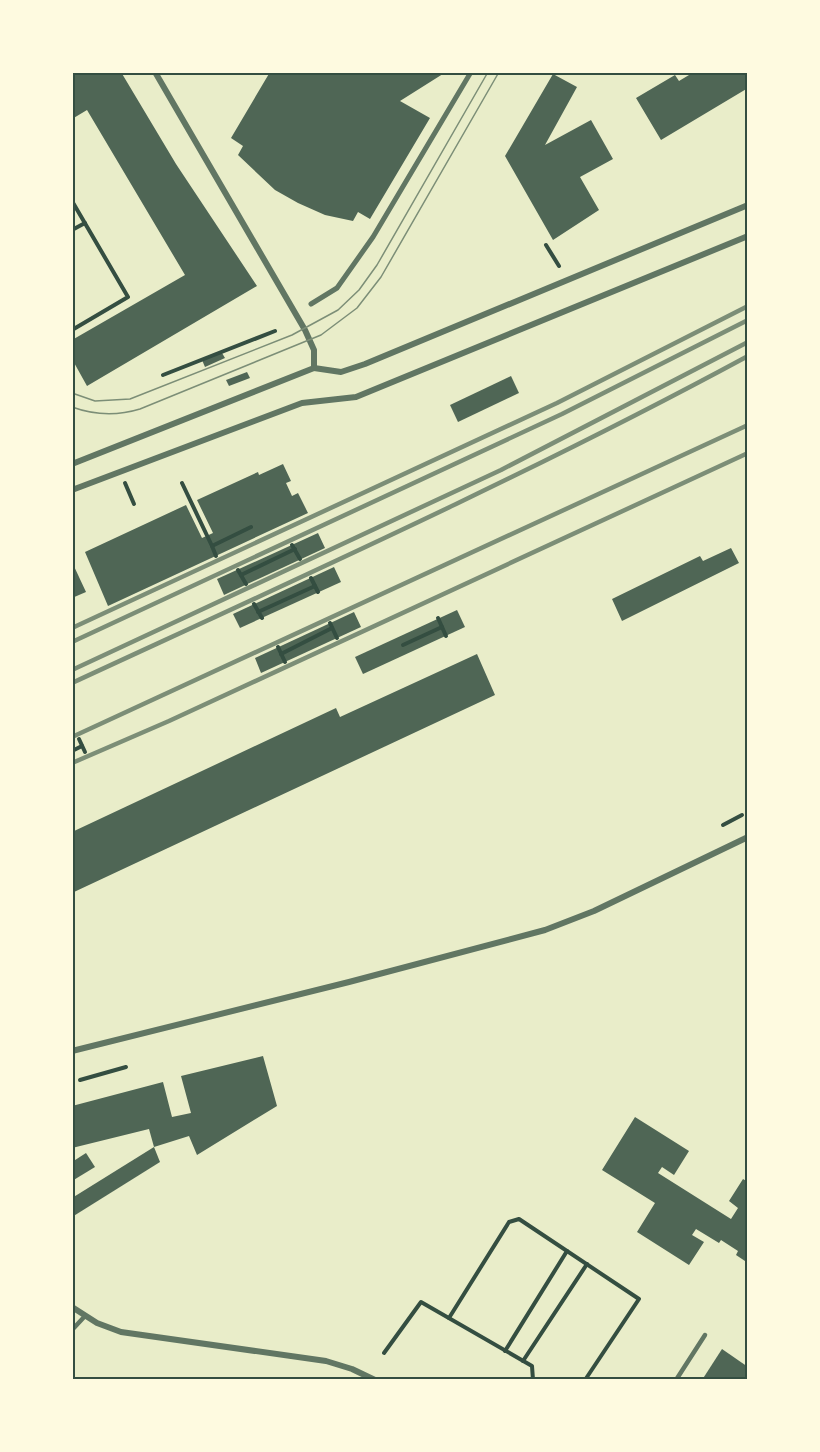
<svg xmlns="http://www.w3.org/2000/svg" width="820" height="1452" font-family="'Source Serif 4',serif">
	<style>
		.building { fill: #4f6655 }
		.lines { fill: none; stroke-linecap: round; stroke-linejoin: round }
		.path { stroke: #344e41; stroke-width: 4 }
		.service { stroke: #617663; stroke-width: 4.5 }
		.pedestrian { stroke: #617663; stroke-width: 5 }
		.minor { stroke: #617663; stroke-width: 6 }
		.tram { stroke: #7c8e77; stroke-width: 1.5 }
		.rail { stroke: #7c8e77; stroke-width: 4.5 }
		.neatline { fill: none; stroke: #344e41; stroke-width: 2 }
	</style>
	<rect width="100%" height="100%" fill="#e9edc9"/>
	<!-- building -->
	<g class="building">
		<polygon points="72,72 121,72 176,164 257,286 87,386 72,359 72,340 185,275 87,110 72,119"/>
		<polygon points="270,72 446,72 400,101 430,118 370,219 358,212 353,221 325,215 298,203 275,190 238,155 243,146 231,138"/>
		<polygon points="694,72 748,72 748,88 661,140 636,98 675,75 679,81"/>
		<polygon points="553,74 577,87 545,145 591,120 613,159 580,177 599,210 553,240 505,156"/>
		<polygon points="222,353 225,358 205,367 202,360"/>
		<polygon points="247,372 250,378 229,386 226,380"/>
		<polygon points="511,376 519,393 458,422 450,405"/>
		<polygon points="283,464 291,481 286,483 292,496 298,493 308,513 108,606 85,552 186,505 202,538 213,533 197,500 258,472 259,475"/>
		<polygon points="318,533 325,548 224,595 217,579"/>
		<polygon points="731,548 739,563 622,621 612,599 700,556 703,561"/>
		<polygon points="72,562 86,592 72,598"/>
		<polygon points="334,567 341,582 240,628 233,614"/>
		<polygon points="457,610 465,627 363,674 355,657"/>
		<polygon points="354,612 361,627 261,673 255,658"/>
		<polygon points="477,654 495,695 74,892 72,832 336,708 340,717"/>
		<polygon points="263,1056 277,1106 197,1155 189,1136 154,1147 149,1129 72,1148 72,1106 163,1082 172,1117 191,1113 181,1076"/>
		<polygon points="635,1117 689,1151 674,1175 662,1167 658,1173 731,1219 738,1208 729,1201 743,1179 748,1182 748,1263 736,1255 738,1251 721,1240 719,1243 696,1229 692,1235 704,1242 689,1265 637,1232 655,1203 602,1170"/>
		<polygon points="154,1147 160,1162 72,1217 72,1198"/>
		<polygon points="86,1153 95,1167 72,1181 72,1162"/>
		<polygon points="722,1349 748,1367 748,1380 702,1380"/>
	</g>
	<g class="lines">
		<!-- path -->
		<g class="path">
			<polyline points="72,201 128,297 72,330"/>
			<polyline points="72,230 85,223"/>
			<polyline points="546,245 559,266"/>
			<polyline points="163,375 275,331"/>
			<polyline points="125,483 134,504"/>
			<polyline points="182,483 212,546 251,527"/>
			<polyline points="292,545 300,559"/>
			<polyline points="212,546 216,556"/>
			<polyline points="238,570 246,584"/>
			<polyline points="241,575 295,549"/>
			<polyline points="311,578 318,592"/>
			<polyline points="254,604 262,618"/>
			<polyline points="258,612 315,586"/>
			<polyline points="438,618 446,636"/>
			<polyline points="330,623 337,638"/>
			<polyline points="403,645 442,627"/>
			<polyline points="278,647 285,662"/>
			<polyline points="281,654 332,628"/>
			<polyline points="79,739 85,752"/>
			<polyline points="72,751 82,746"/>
			<polyline points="723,825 742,815"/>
			<polyline points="80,1080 126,1067"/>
			<polyline points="449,1318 509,1222 519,1219 639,1299 585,1380"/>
			<polyline points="505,1351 567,1251"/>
			<polyline points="384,1353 421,1302 532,1366 533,1380"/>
			<polyline points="523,1361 587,1264"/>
		</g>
		<!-- service -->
		<g class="service">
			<polyline points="72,1330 85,1316"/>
			<polyline points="676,1380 705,1335"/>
		</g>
		<!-- pedestrian -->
		<polyline class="pedestrian" points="311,304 337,288 373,237 471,72"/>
		<!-- minor -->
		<g class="minor">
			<polyline points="155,72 305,330 314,350 314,368"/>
			<polyline points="314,368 341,372 365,364 748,205"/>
			<polyline points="72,464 314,368"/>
			<polyline points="72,490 302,403 356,397 748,236"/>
			<polyline points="72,1051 349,982 545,930 594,911 748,837"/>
			<polyline points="72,1307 97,1323 121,1332 326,1361 352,1369 375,1380"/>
		</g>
		<!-- tram -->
		<g class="tram">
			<polyline points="72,393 95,401 130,399 292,335 338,310 359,290 377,265 488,72"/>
			<path d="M 72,407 C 94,415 117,416 140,409 L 321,335 L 357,308 L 381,277 L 499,72"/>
		</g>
		<!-- rail -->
		<g class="rail">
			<polyline points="72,628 557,403 748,306"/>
			<polyline points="72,642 562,414 748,320"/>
			<polyline points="72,670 501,470 748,342"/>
			<path d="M 72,683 C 299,578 528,475 748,356"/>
			<polyline points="72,737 748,425"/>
			<polyline points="72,763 169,721 748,453"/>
		</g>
	</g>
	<!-- border -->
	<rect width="820" height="1452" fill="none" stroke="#fefae0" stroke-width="147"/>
	<rect x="74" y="74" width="672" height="1304" class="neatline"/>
</svg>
